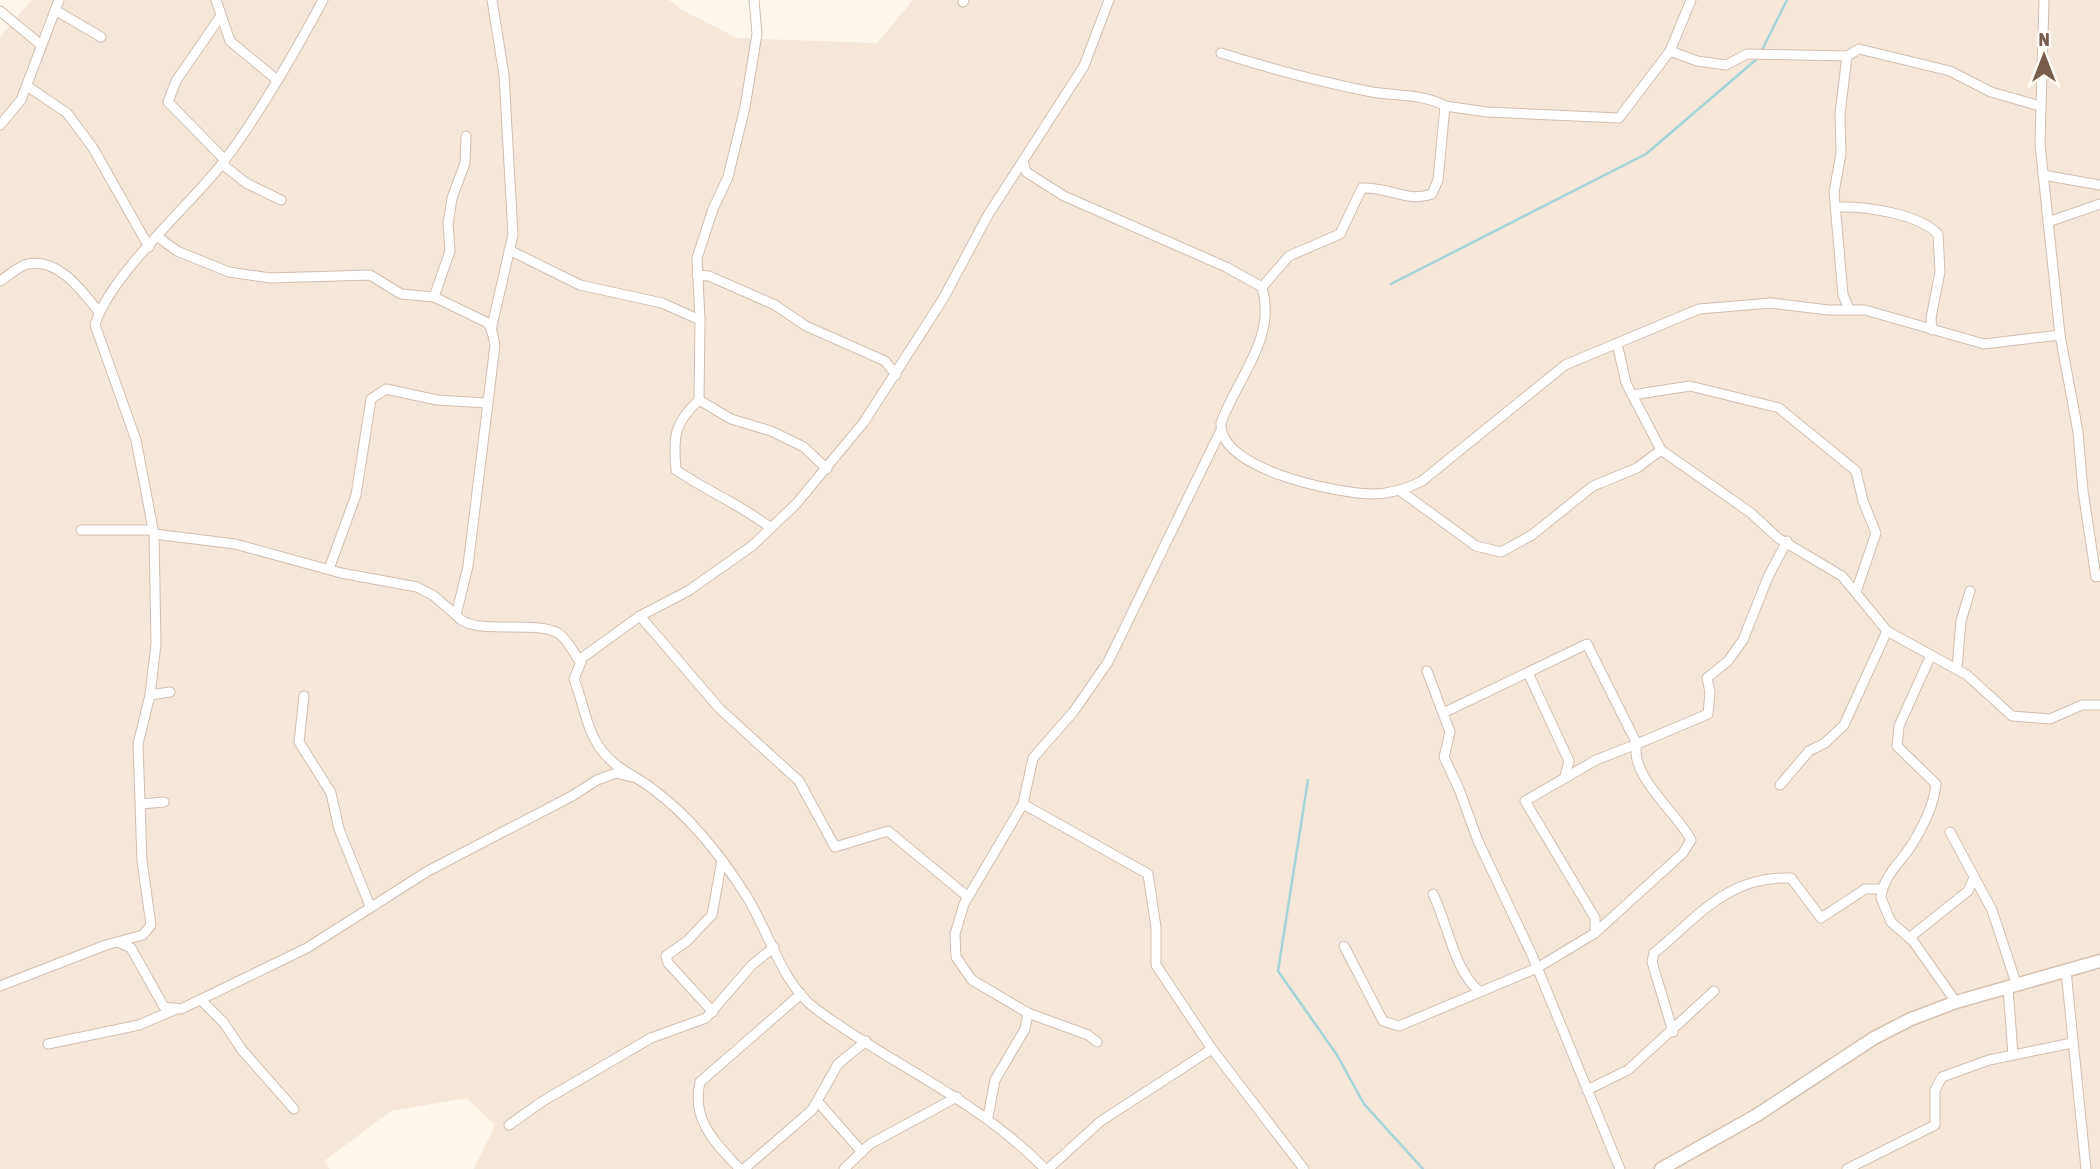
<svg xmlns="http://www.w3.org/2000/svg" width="2100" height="1169" font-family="'Asap Condensed',sans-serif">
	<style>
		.residential { fill: #f5e8da }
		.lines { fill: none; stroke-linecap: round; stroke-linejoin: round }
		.stream { stroke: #a5d3da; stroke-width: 2.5 }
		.street-casing { stroke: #d1beb0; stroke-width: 11 }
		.secondary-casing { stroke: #d6c0b0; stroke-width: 15 }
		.street { stroke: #fff; stroke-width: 9 }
		.secondary { stroke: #fff; stroke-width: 12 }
	</style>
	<rect width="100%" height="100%" fill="#fdf6ec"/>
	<!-- residential -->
	<polygon class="residential" points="32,0 669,0 682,10 737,38 877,43 913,0 2100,0 2100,1169 474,1169 495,1125 467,1098 391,1111 324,1161 330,1169 0,1169 0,37"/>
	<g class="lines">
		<!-- stream -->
		<g class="stream">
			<polyline points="1761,52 1787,0"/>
			<polyline points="1391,284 1646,154 1758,58"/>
			<polyline points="1308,780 1278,971 1337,1055 1364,1104 1423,1169"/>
		</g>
		<defs>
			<g id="street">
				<polyline points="216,0 230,41 277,80"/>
				<polyline points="2044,0 2040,144 2060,335 2078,432 2083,491 2096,577 2100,576"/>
				<polyline points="963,2 964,0"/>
				<polyline points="55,10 101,37"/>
				<polyline points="0,11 41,45"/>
				<polyline points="220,17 176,81 168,102 224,159"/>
				<polyline points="1670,51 1697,61 1726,65 1747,54 1847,56 1840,114 1841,154 1834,192 1843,295 1849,309"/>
				<path d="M 1221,53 C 1271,69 1321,82 1372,92 C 1396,96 1425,94 1445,106 L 1438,180 L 1432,194 C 1407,203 1387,186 1362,188 L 1340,234 L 1289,256 L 1262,287"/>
				<polyline points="1847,56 1859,49 1950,71 1991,92 2040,106"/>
				<polyline points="27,86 67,113 93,148 149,247"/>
				<polyline points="1445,106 1487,112 1619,118 1670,51 1691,0"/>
				<polyline points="0,125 21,100 59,0"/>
				<path d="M 466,136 L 465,163 L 452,198 L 448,224 L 450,251 L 434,297 L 486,322 L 491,327 L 495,345 L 468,566 L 456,615 C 471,637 531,619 558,633 C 567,638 573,652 579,660"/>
				<path d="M 1023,161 L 1026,172 L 1064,196 L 1226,267 L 1262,287 C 1277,338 1237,378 1221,423 C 1218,469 1335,493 1371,494 C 1390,494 1405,490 1422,481 L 1565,365 L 1699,309 L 1771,303 L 1828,310 L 1865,310 L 1984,344 L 2060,335"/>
				<polyline points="222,164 246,183 281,200"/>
				<polyline points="2043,175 2100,185"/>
				<path d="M 1836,207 C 1864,206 1917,213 1938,234 L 1940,272 L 1931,318 L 1932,330"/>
				<polyline points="2048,222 2100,204"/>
				<polyline points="158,237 177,251 229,272 270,278 370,275 401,294 434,297"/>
				<polyline points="509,250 580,285 662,303 700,320"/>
				<polyline points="697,275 709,276 775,305 806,326 885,361 896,375"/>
				<path d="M 0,281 C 8,276 20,265 28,264 C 59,258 82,291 99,312"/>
				<polyline points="491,330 513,235 504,75 492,0"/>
				<polyline points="1617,343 1626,383 1661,450 1751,513 1778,538 1842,576 1887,631 1967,675 2012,716 2050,719 2082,705 2100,705"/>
				<polyline points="1632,395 1690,386 1779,408 1856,471 1863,501 1876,533 1856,592"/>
				<polyline points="699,400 700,320 697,258 713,209 728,177 745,107 757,34 754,0"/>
				<path d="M 699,400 C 674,423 673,437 676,470 C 707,491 741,505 771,528"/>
				<polyline points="699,400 731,419 771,431 804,447 827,469"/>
				<polyline points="1402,492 1476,546 1501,552 1532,535 1593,486 1637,468 1661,450"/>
				<polyline points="81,530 153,530"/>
				<polyline points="154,534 235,544 341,573 417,587 434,596 456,615"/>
				<polyline points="329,569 356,495 371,399 386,389 437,400 486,403"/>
				<polyline points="640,616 719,708 799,781 835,847 888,831 968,897"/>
				<path d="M 1931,655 L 1899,726 L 1897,746 L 1936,784 C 1934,806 1923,827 1911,846 C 1900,863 1883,876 1881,898 L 1891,922 L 1913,941 L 1956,1002"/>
				<polyline points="1957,669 1961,621 1970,591"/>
				<polyline points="1427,671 1450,732 1444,757 1459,789 1478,841 1532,955 1620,1169"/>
				<polyline points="1528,673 1569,761 1565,776"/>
				<polyline points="150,695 170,692"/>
				<polyline points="304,696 299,742 331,793 339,829 370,906"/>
				<polyline points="1443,713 1587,644 1637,744 1596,760 1525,801 1595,918 1595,933"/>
				<polyline points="1780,785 1809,751 1825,743 1844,725 1887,631"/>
				<polyline points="141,804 164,802"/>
				<polyline points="1023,804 1148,874 1156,927 1156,965 1212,1049 1304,1169"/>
				<polyline points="1950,832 1992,910 2017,986"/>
				<path d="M 1433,894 C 1448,925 1454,969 1478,990"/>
				<polyline points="1909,938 1968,891 1974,878"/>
				<polyline points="120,943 131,948 164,1007 181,1009 307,948 428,871 572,796 597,780 616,773 632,777"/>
				<path d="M 1344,946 L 1383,1021 L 1399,1026 L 1537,968 L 1595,933 L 1683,853 L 1691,840 C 1678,814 1628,774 1637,744 L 1708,714 L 1710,692 L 1707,678 L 1728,661 L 1743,640 L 1768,577 L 1787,541"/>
				<polyline points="2066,971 2086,1169"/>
				<path d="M 0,986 L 106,945 L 143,935 L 151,925 L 142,861 L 138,744 L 150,695 L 156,644 L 154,534 L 136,440 L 95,325 C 109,276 188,207 221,165 C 260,114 293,56 323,0"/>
				<polyline points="2008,988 2013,1055"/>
				<polyline points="201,1000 224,1023 242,1050 294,1109"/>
				<polyline points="713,1012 668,963 666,956 687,941 712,915 722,860"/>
				<polyline points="1028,1013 1088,1035 1097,1042"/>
				<path d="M 1673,1032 L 1652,962 L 1654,953 C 1699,916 1727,876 1791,878 L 1821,918 L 1865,889 L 1882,889"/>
				<polyline points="48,1044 139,1025 174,1010"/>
				<polyline points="1587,1090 1628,1070 1714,991"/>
				<polyline points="818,1102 862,1152"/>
				<polyline points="988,1117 995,1080 1025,1029 1028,1013 972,980 956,957 955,934 964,904 1023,804 1033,758 1074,711 1108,662 1220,432"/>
				<polyline points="509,1125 543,1101 651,1038 706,1018 752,965 774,947"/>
				<path d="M 740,1169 C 715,1143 691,1120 700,1082 L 801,994"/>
				<polyline points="744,1169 812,1110 838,1064 866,1041"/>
				<polyline points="844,1169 870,1144 957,1097"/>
				<path d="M 1045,1169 C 976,1098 894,1067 816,1009 C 782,984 769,932 747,897 C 722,857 693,819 654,790 C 638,777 616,769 603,752 C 586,731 584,704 574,679 L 581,662 L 579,660 L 640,616 L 688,591 L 752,546 L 796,504 L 864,422 L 943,299 L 988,215 L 1084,66 L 1109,0"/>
				<polyline points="1048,1169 1101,1121 1212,1049"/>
				<polyline points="1847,1169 1935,1125 1935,1090 1942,1077 1989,1060 2072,1043"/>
			</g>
			<polyline id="secondary" points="1661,1169 1757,1115 1874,1038 1911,1019 1956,1002 2100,961"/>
		</defs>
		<!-- street casing -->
		<use href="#street" class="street-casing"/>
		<!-- secondary casing -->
		<use href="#secondary" class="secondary-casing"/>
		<!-- street -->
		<use href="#street" class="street"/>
		<!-- secondary -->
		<use href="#secondary" class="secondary"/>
	</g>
	<!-- north arrow -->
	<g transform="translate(2044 56)" stroke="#fffaf3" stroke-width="5" paint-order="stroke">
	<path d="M0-5L12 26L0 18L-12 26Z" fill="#7a5c4d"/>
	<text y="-10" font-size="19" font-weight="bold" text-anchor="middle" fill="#7a5c4d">N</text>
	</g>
</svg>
